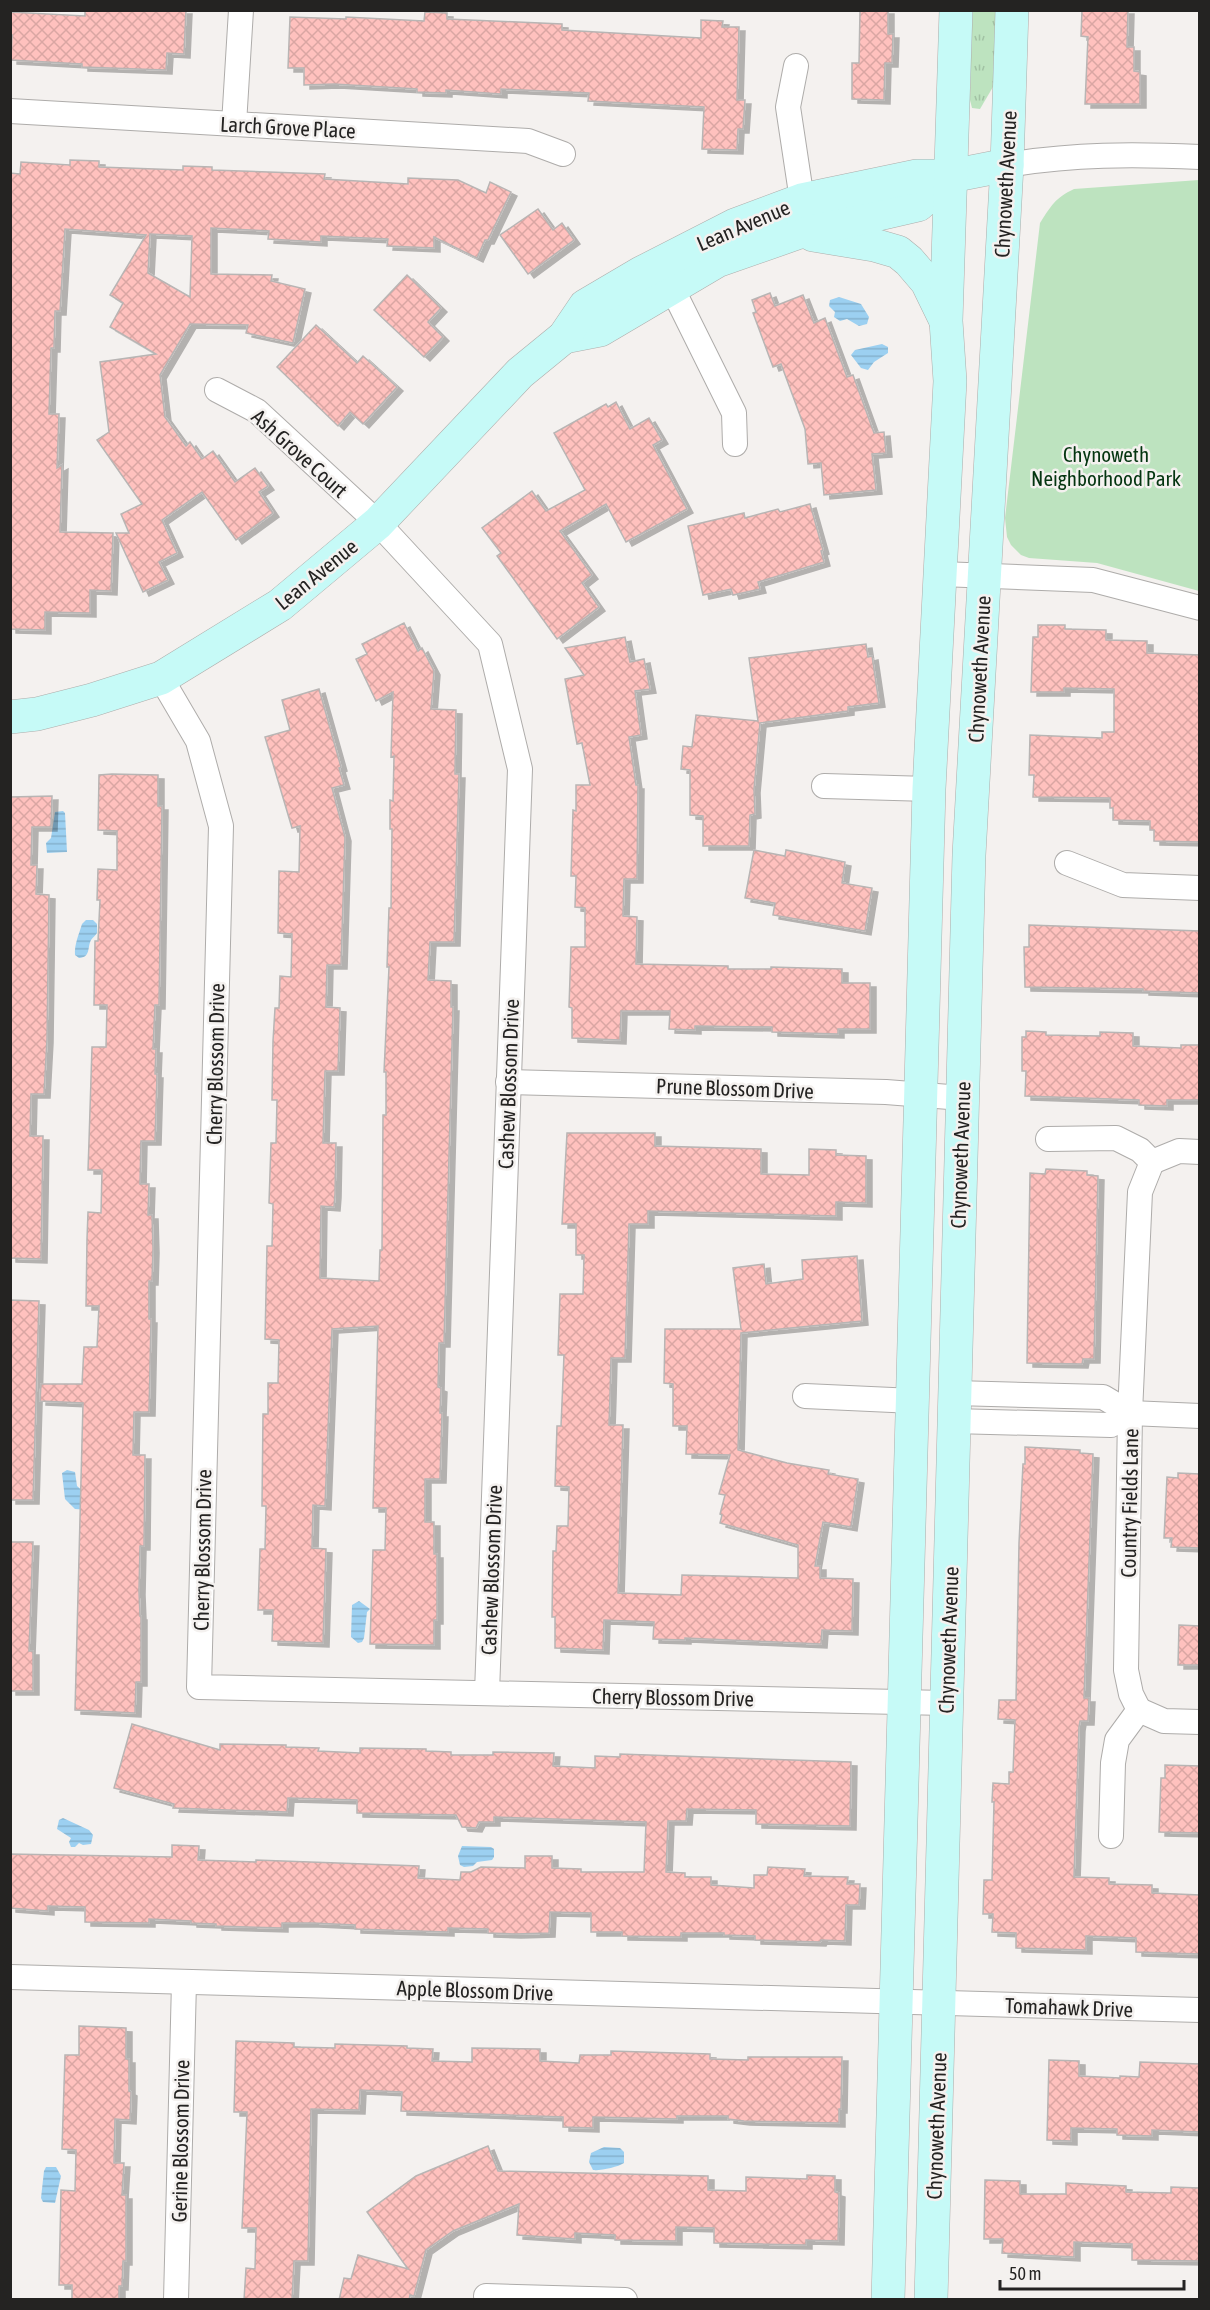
<svg xmlns="http://www.w3.org/2000/svg" width="1210" height="2310" font-family="'Asap Condensed',sans-serif">
	<style>
		.grass { fill: url(#grass-tufts) }
		.green { fill: #bde3bf }
		.water { fill: url(#water-rules) }
		.building { fill: url(#building-cross-hatch); stroke: #b8b5b4; stroke-width: 1.5; fill-rule: evenodd; filter: url(#shadow) }
		.lines { fill: none; stroke-linecap: round; stroke-linejoin: round }
		.street-casing { stroke: #aeacaa; stroke-width: 26 }
		.secondary-casing { stroke: #aeacaa; stroke-width: 34 }
		.street { stroke: #fff; stroke-width: 24 }
		.secondary { stroke: #c6faf7; stroke-width: 33 }
		.labels { text-anchor: middle; dominant-baseline: central; stroke-width: 5; stroke-linejoin: round; paint-order: stroke }
		.street-label { font-size: 21px; fill: #242322; stroke: #f4f1ef }
		.park-label { font-size: 21px; fill: #043510; stroke: #f4f1ef }
	</style>
	<defs>
		<pattern id="grass-tufts" width="24" height="20" patternUnits="userSpaceOnUse" patternTransform="scale(1.5)"><rect width="24" height="20" fill="#bde3bf"/><path d="M3 7l-1-3M5 7V3M7 7l1-3M15 17l-1-3M17 17v-4M19 17l1-3" fill="none" stroke="#a2c2a4"/></pattern>
		<pattern id="water-rules" width="6" height="5" patternUnits="userSpaceOnUse" patternTransform="scale(1.5)"><rect width="6" height="5" fill="#9cd0f1"/><path d="M0 2.5h6" fill="none" stroke="#86b2ce"/></pattern>
		<pattern id="building-cross-hatch" width="8" height="8" patternUnits="userSpaceOnUse" patternTransform="scale(1.5)"><rect width="8" height="8" fill="#ffc1be"/><path d="M0 0l8 8M0 8l8-8" fill="none" stroke="#daa6a3"/></pattern>
		<filter id="shadow"><feDropShadow dx="6" dy="4" stdDeviation="0" flood-color="#0004"/></filter>
	</defs>
	<rect width="100%" height="100%" fill="#f4f1ef"/>
	<!-- grass -->
	<polygon class="grass" points="972,11 1003,11 1000,75 980,109 972,108 970,100"/>
	<!-- green -->
	<path class="green" d="M 1199,180 L 1199,591 L 1097,563 L 1029,558 L 1021,555 L 1011,545 L 1007,537 L 1005,518 L 1040,223 C 1051,206 1055,198 1074,189 Z"/>
	<!-- water -->
	<g class="water">
		<polygon points="839,297 861,304 869,317 867,324 859,326 847,319 840,321 834,317 835,312 829,306 830,300"/>
		<polygon points="882,344 888,347 888,353 874,362 868,370 861,368 851,355 855,350"/>
		<polygon points="63,811 65,813 67,852 47,853 46,843 51,838 55,812"/>
		<path d="M 86,920 L 93,920 L 97,924 L 97,933 C 96,935 93,937 91,940 C 87,948 91,957 79,958 L 75,955 C 74,945 79,934 82,924 Z"/>
		<polygon points="67,1470 75,1472 77,1486 86,1494 88,1510 75,1509 65,1499 62,1473"/>
		<polygon points="359,1601 370,1609 367,1612 364,1638 362,1642 358,1643 351,1637 352,1605"/>
		<polygon points="63,1818 89,1830 93,1835 91,1844 83,1845 79,1843 75,1847 71,1847 69,1842 71,1838 57,1829 59,1820"/>
		<polygon points="462,1846 491,1847 494,1849 494,1857 492,1860 477,1862 473,1866 464,1867 460,1865 458,1856"/>
		<path d="M 604,2147 L 620,2148 L 624,2152 L 624,2163 C 618,2167 600,2171 593,2170 L 589,2162 L 591,2153 Z"/>
		<polygon points="46,2167 56,2167 61,2176 55,2203 43,2202 41,2198 44,2171"/>
	</g>
	<!-- building -->
	<g class="building">
		<polygon points="85,10 186,10 184,54 167,53 166,70 82,67 82,64 11,60 12,35 10,35 10,12 85,16"/>
		<polygon points="860,10 888,10 888,34 893,34 892,63 885,63 884,100 852,99 852,63 859,63"/>
		<polygon points="1082,10 1128,10 1127,47 1134,47 1134,71 1140,72 1140,104 1085,104 1088,37 1081,36"/>
		<polygon points="425,12 447,13 447,19 562,24 562,30 701,38 701,20 723,21 722,27 739,27 737,100 745,100 743,129 738,129 737,150 702,149 704,107 588,101 589,93 501,89 501,94 446,90 446,93 417,92 417,89 334,84 304,85 304,68 288,68 290,17 346,19 346,17 424,21"/>
		<path d="M 70,160 L 99,161 L 99,167 L 183,170 L 183,166 L 212,167 L 212,170 L 325,174 L 324,179 L 408,184 L 408,178 L 458,180 L 486,193 L 490,182 L 511,192 L 488,240 L 485,240 L 477,258 L 434,237 L 434,248 L 387,246 L 388,239 L 321,236 L 321,242 L 268,239 L 269,231 L 211,228 L 211,274 L 272,275 L 271,281 L 305,289 L 293,343 L 246,333 L 248,325 L 190,324 L 160,375 L 165,417 L 186,446 L 190,442 L 202,459 L 213,451 L 235,482 L 255,468 L 268,486 L 259,492 L 273,513 L 236,540 L 202,492 L 162,520 L 177,553 L 159,562 L 168,580 L 143,592 L 116,533 L 129,533 L 121,514 L 142,504 L 97,440 L 109,432 L 100,362 L 156,354 L 110,327 L 123,303 L 110,295 L 146,235 L 65,229 L 60,311 L 55,311 L 54,348 L 51,348 L 49,414 L 59,414 L 57,468 L 62,465 L 60,532 L 113,533 L 111,591 L 90,590 L 90,613 L 45,612 L 45,630 L 10,629 L 10,173 L 20,174 L 21,162 L 70,165 ZM 150,234 L 192,236 L 190,297 L 148,273 Z"/>
		<polygon points="538,209 553,230 562,223 574,240 528,274 500,235"/>
		<polygon points="407,275 441,308 428,322 443,337 424,357 374,310"/>
		<polygon points="770,293 775,306 803,295 814,323 825,318 847,377 853,375 874,433 884,432 886,453 872,454 876,490 824,495 821,463 808,464 805,429 781,364 773,367 753,313 756,312 752,300"/>
		<polygon points="316,325 357,363 363,356 397,387 363,424 350,412 338,426 277,367"/>
		<polygon points="616,402 630,429 649,418 662,440 653,445 687,509 626,542 606,504 560,531 592,575 582,583 599,607 557,639 497,556 501,553 482,528 532,491 546,511 585,490 554,433 606,404 608,407"/>
		<polygon points="810,504 823,550 821,551 824,562 758,582 760,589 733,595 731,589 703,595 688,526 744,513 745,518 778,509 780,512"/>
		<polygon points="404,623 418,651 422,648 434,671 431,709 456,710 455,774 459,774 454,942 430,942 428,980 451,981 451,1007 453,1007 444,1343 439,1343 438,1387 441,1388 440,1413 442,1413 440,1479 425,1479 425,1522 434,1522 434,1554 437,1554 437,1620 434,1620 434,1645 370,1644 373,1550 385,1550 386,1508 373,1508 378,1326 332,1329 325,1506 313,1505 312,1548 326,1549 323,1643 272,1641 273,1610 258,1610 260,1549 265,1549 266,1506 262,1506 263,1414 268,1414 268,1383 278,1383 279,1340 265,1339 267,1246 272,1246 273,1204 269,1203 271,1143 276,1143 277,1100 272,1100 273,1041 275,1008 279,1008 280,976 291,977 292,934 278,933 279,871 299,872 300,826 292,828 265,737 290,730 282,700 319,689 341,767 339,768 344,785 332,788 345,837 341,965 327,965 326,1007 340,1008 338,1071 325,1071 323,1143 336,1143 335,1194 334,1207 321,1206 320,1278 379,1281 380,1250 382,1250 383,1115 386,1115 386,1072 384,1072 389,967 387,967 389,908 391,908 392,829 390,829 390,800 393,801 394,756 391,757 393,692 376,701 356,659 367,654 362,644"/>
		<polygon points="1038,625 1065,625 1065,629 1106,630 1106,640 1147,641 1147,653 1200,655 1200,842 1154,841 1154,830 1150,830 1150,821 1113,820 1113,808 1110,808 1110,798 1033,797 1034,775 1029,775 1030,735 1102,738 1102,732 1114,732 1114,689 1064,688 1064,692 1031,692 1033,637 1038,637"/>
		<polygon points="625,637 630,662 644,659 650,689 635,691 641,735 629,737 636,785 638,785 637,879 624,879 623,916 637,917 636,964 728,966 728,969 771,969 771,967 842,969 842,983 870,983 870,1029 838,1029 838,1034 772,1032 772,1027 695,1026 695,1030 669,1029 670,1011 621,1011 620,1040 572,1038 572,1008 569,1007 571,947 585,947 585,908 575,907 576,876 571,876 573,810 576,811 576,785 590,785 582,743 577,744 565,679 584,675 565,648"/>
		<polygon points="866,644 868,657 872,656 879,703 848,707 848,711 760,723 754,789 755,814 750,815 749,846 703,846 703,816 690,815 690,770 681,769 683,746 692,747 696,715 758,721 749,658"/>
		<polygon points="112,774 158,775 158,806 162,806 159,1005 155,1005 153,1049 156,1049 155,1074 157,1074 155,1141 141,1141 140,1184 149,1184 148,1215 152,1215 153,1249 152,1281 149,1281 149,1319 151,1319 149,1412 134,1412 133,1455 145,1455 144,1546 140,1546 139,1591 140,1616 141,1616 141,1682 136,1682 135,1713 75,1710 83,1403 40,1401 41,1384 82,1384 84,1347 97,1347 99,1306 86,1306 87,1239 88,1212 101,1213 102,1170 88,1170 89,1141 92,1047 106,1047 107,1005 94,1005 95,941 98,941 100,900 97,900 98,869 117,870 117,831 98,830 99,775"/>
		<polygon points="52,796 51,827 32,827 31,865 37,865 36,894 49,895 47,1039 44,1094 31,1094 30,1136 43,1136 41,1259 10,1258 10,797"/>
		<polygon points="754,850 785,856 786,850 845,862 842,883 872,888 865,931 773,915 775,903 745,898"/>
		<polygon points="1029,925 1200,931 1200,993 1143,991 1143,989 1025,987 1024,947 1029,947"/>
		<polygon points="1026,1031 1046,1032 1046,1035 1100,1036 1100,1032 1133,1033 1133,1046 1181,1048 1181,1045 1200,1045 1200,1100 1167,1100 1167,1106 1139,1105 1139,1100 1025,1096 1026,1071 1022,1071 1022,1037 1026,1037"/>
		<polygon points="567,1133 655,1133 655,1146 761,1149 761,1174 809,1175 809,1149 836,1150 836,1155 866,1156 866,1203 836,1202 836,1216 648,1211 648,1224 629,1224 625,1358 611,1358 610,1395 609,1425 623,1425 618,1593 681,1595 682,1575 798,1578 798,1545 720,1523 722,1515 720,1514 725,1495 719,1494 730,1455 686,1454 687,1426 673,1426 673,1384 664,1383 665,1329 741,1329 733,1268 764,1264 766,1284 803,1279 802,1260 857,1256 862,1321 741,1333 738,1450 787,1463 829,1470 828,1474 858,1479 851,1527 823,1522 815,1566 820,1566 820,1578 853,1579 852,1631 822,1630 821,1644 685,1638 685,1640 653,1639 654,1622 604,1620 603,1650 555,1648 555,1617 552,1617 553,1551 556,1551 557,1526 568,1526 569,1487 555,1486 557,1426 561,1426 564,1355 558,1355 560,1294 583,1294 584,1255 576,1255 576,1224 562,1224"/>
		<polygon points="1046,1169 1087,1171 1087,1175 1098,1176 1094,1359 1083,1359 1082,1364 1027,1363 1030,1173 1045,1174"/>
		<polygon points="10,1300 39,1301 33,1500 10,1500"/>
		<polygon points="1025,1447 1080,1450 1080,1453 1093,1454 1084,1698 1089,1698 1088,1721 1080,1721 1079,1727 1074,1877 1109,1878 1109,1884 1152,1885 1152,1893 1200,1895 1200,1954 1136,1952 1136,1938 1086,1936 1086,1950 1016,1948 1016,1933 992,1932 993,1914 983,1914 984,1880 992,1880 994,1802 992,1802 993,1783 1009,1784 1009,1772 1013,1772 1015,1720 998,1719 999,1700 1016,1700 1019,1543 1023,1464 1025,1464"/>
		<polygon points="1178,1473 1200,1474 1200,1548 1171,1547 1172,1538 1164,1538 1167,1477 1178,1478"/>
		<polygon points="10,1542 33,1542 29,1651 33,1651 33,1691 10,1691"/>
		<polygon points="1179,1625 1200,1626 1200,1665 1178,1665"/>
		<polygon points="132,1724 220,1750 220,1744 286,1745 286,1747 319,1748 318,1751 360,1753 360,1748 426,1749 426,1751 451,1752 451,1755 493,1755 493,1752 554,1753 553,1766 595,1768 595,1756 620,1757 620,1754 851,1762 850,1826 756,1824 756,1810 687,1809 686,1821 668,1821 666,1872 685,1873 685,1877 711,1877 711,1885 754,1888 754,1875 767,1875 768,1867 805,1869 804,1876 848,1877 847,1884 860,1884 859,1905 846,1905 845,1941 821,1940 820,1942 755,1940 755,1936 724,1935 724,1933 681,1933 681,1937 622,1936 622,1932 591,1932 591,1913 550,1912 549,1933 515,1934 488,1933 488,1929 448,1928 448,1932 355,1929 355,1925 313,1923 282,1923 282,1928 216,1926 216,1924 191,1923 191,1921 149,1919 149,1923 85,1922 85,1907 48,1906 48,1911 10,1908 10,1854 172,1857 172,1845 199,1846 198,1860 256,1862 256,1860 419,1866 418,1878 460,1880 461,1872 471,1872 481,1867 525,1868 525,1856 552,1856 552,1868 581,1869 581,1872 644,1872 646,1822 494,1817 494,1822 479,1822 476,1828 462,1827 456,1815 357,1813 357,1800 288,1798 287,1812 173,1808 174,1804 114,1788"/>
		<polygon points="1165,1765 1200,1766 1200,1833 1159,1832 1161,1778 1165,1778"/>
		<polygon points="79,2026 126,2028 126,2059 129,2059 129,2091 131,2092 130,2120 115,2119 114,2163 124,2163 122,2195 126,2195 126,2261 123,2261 122,2286 119,2286 119,2300 72,2300 72,2285 59,2285 61,2190 75,2191 76,2150 62,2149 65,2055 79,2055"/>
		<polygon points="236,2041 294,2043 294,2047 335,2048 335,2044 407,2046 407,2048 433,2049 432,2061 472,2062 472,2048 540,2049 540,2061 579,2063 580,2055 611,2055 611,2051 710,2054 710,2059 748,2060 748,2057 842,2057 841,2109 839,2109 839,2123 744,2121 728,2119 728,2116 677,2116 677,2119 593,2117 593,2128 563,2127 563,2117 401,2111 402,2092 360,2090 359,2110 311,2109 308,2261 294,2261 292,2300 244,2300 246,2268 255,2269 256,2228 242,2228 247,2112 234,2112"/>
		<polygon points="1049,2060 1079,2061 1079,2076 1120,2078 1120,2076 1139,2077 1140,2062 1200,2064 1200,2132 1152,2130 1152,2136 1117,2135 1117,2129 1071,2128 1071,2141 1047,2140"/>
		<polygon points="488,2146 498,2171 708,2176 708,2190 746,2191 746,2177 807,2179 807,2175 835,2176 835,2192 839,2193 838,2241 806,2240 806,2245 714,2243 714,2228 676,2227 676,2241 615,2240 615,2235 575,2233 575,2239 517,2235 519,2204 453,2231 426,2250 414,2296 410,2295 409,2300 339,2300 344,2278 351,2279 358,2255 408,2269 367,2212 416,2176"/>
		<polygon points="985,2180 1020,2181 1020,2194 1066,2194 1066,2183 1126,2186 1126,2192 1171,2193 1171,2187 1200,2188 1200,2261 1132,2260 1132,2244 1074,2242 1074,2257 1002,2253 1003,2239 984,2239"/>
	</g>
	<g class="lines">
		<defs>
			<g id="street">
				<polyline points="796,66 788,107 802,200"/>
				<polyline points="10,111 528,141 563,154"/>
				<polyline points="234,124 241,10"/>
				<path d="M 1007,165 C 1073,154 1133,154 1200,157"/>
				<polyline points="672,288 734,413 735,444"/>
				<polyline points="217,390 257,411 378,523 490,644 520,769 487,1693"/>
				<polyline points="941,574 1093,580 1200,608"/>
				<polyline points="161,678 198,741 221,826 199,1687 946,1703"/>
				<polyline points="824,786 929,789"/>
				<polyline points="1067,863 1123,885 1200,888"/>
				<polyline points="508,1082 886,1092 962,1098"/>
				<polyline points="1048,1139 1116,1138 1140,1150 1152,1162 1179,1151 1200,1152"/>
				<polyline points="955,1393 1103,1397 1130,1413 1200,1416"/>
				<polyline points="805,1396 914,1401"/>
				<polyline points="953,1421 1111,1425 1130,1413"/>
				<polyline points="1139,1710 1164,1721 1200,1722"/>
				<polyline points="1111,1836 1113,1763 1117,1740 1139,1710 1131,1694 1126,1670 1130,1413 1140,1192 1152,1162"/>
				<polyline points="10,1977 1200,2010"/>
				<polyline points="486,2296 625,2300"/>
				<polyline points="176,2300 184,1982"/>
			</g>
			<g id="secondary">
				<polyline points="813,235 874,245 898,252 909,261 927,282 945,319"/>
				<polyline points="564,337 600,330 717,261 797,233 918,205 951,176"/>
				<polyline points="10,717 37,714 92,700 161,678 280,605 378,523 520,373 564,337 585,306 641,273 735,225 802,200 917,176 951,176 1007,165"/>
				<polyline points="888,2300 929,789 950,381 946,321 956,10"/>
				<polyline points="931,2300 969,855 1007,165 1012,10"/>
			</g>
		</defs>
		<!-- street casing -->
		<use href="#street" class="street-casing"/>
		<!-- secondary casing -->
		<use href="#secondary" class="secondary-casing"/>
		<!-- street -->
		<use href="#street" class="street"/>
		<!-- secondary -->
		<use href="#secondary" class="secondary"/>
	</g>
	<g class="labels">
		<!-- street labels -->
		<g class="street-label">
			<text transform="translate(288 127) rotate(3)">Larch Grove Place</text>
			<text transform="translate(1005 184) rotate(-87)">Chynoweth Avenue</text>
			<text transform="translate(743 225) rotate(-23)">Lean Avenue</text>
			<text transform="translate(300 453) rotate(42)">Ash Grove Court</text>
			<text transform="translate(316 574) rotate(-39)">Lean Avenue</text>
			<text transform="translate(979 669) rotate(-87)">Chynoweth Avenue</text>
			<text transform="translate(215 1064) rotate(-89)">Cherry Blossom Drive</text>
			<text transform="translate(508 1084) rotate(-88)">Cashew Blossom Drive</text>
			<text transform="translate(735 1088) rotate(2)">Prune Blossom Drive</text>
			<text transform="translate(960 1155) rotate(-88)">Chynoweth Avenue</text>
			<text transform="translate(1129 1503) rotate(-89)">Country Fields Lane</text>
			<text transform="translate(202 1550) rotate(-89)">Cherry Blossom Drive</text>
			<text transform="translate(491 1570) rotate(-88)">Cashew Blossom Drive</text>
			<text transform="translate(948 1640) rotate(-88)">Chynoweth Avenue</text>
			<text transform="translate(673 1697) rotate(1)">Cherry Blossom Drive</text>
			<text transform="translate(475 1990) rotate(2)">Apple Blossom Drive</text>
			<text transform="translate(1069 2007) rotate(2)">Tomahawk Drive</text>
			<text transform="translate(936 2126) rotate(-88)">Chynoweth Avenue</text>
			<text transform="translate(180 2141) rotate(-89)">Gerine Blossom Drive</text>
		</g>
		<!-- park labels -->
		<g class="park-label">
			<text x="1106" y="454">Chynoweth<tspan x="1106" dy="24">Neighborhood Park</tspan></text>
		</g>
	</g>
	<!-- border -->
	<rect width="1210" height="2310" fill="none" stroke="#242322" stroke-width="24"/>
	<!-- scale -->
	<path d="M1000 2280v9h184v-9" fill="none" stroke="#242322" stroke-width="3"/>
	<text x="1009" y="2280" font-size="18" fill="#242322" stroke="#f4f1ef" stroke-width="4.5" paint-order="stroke">50 m</text>
</svg>
